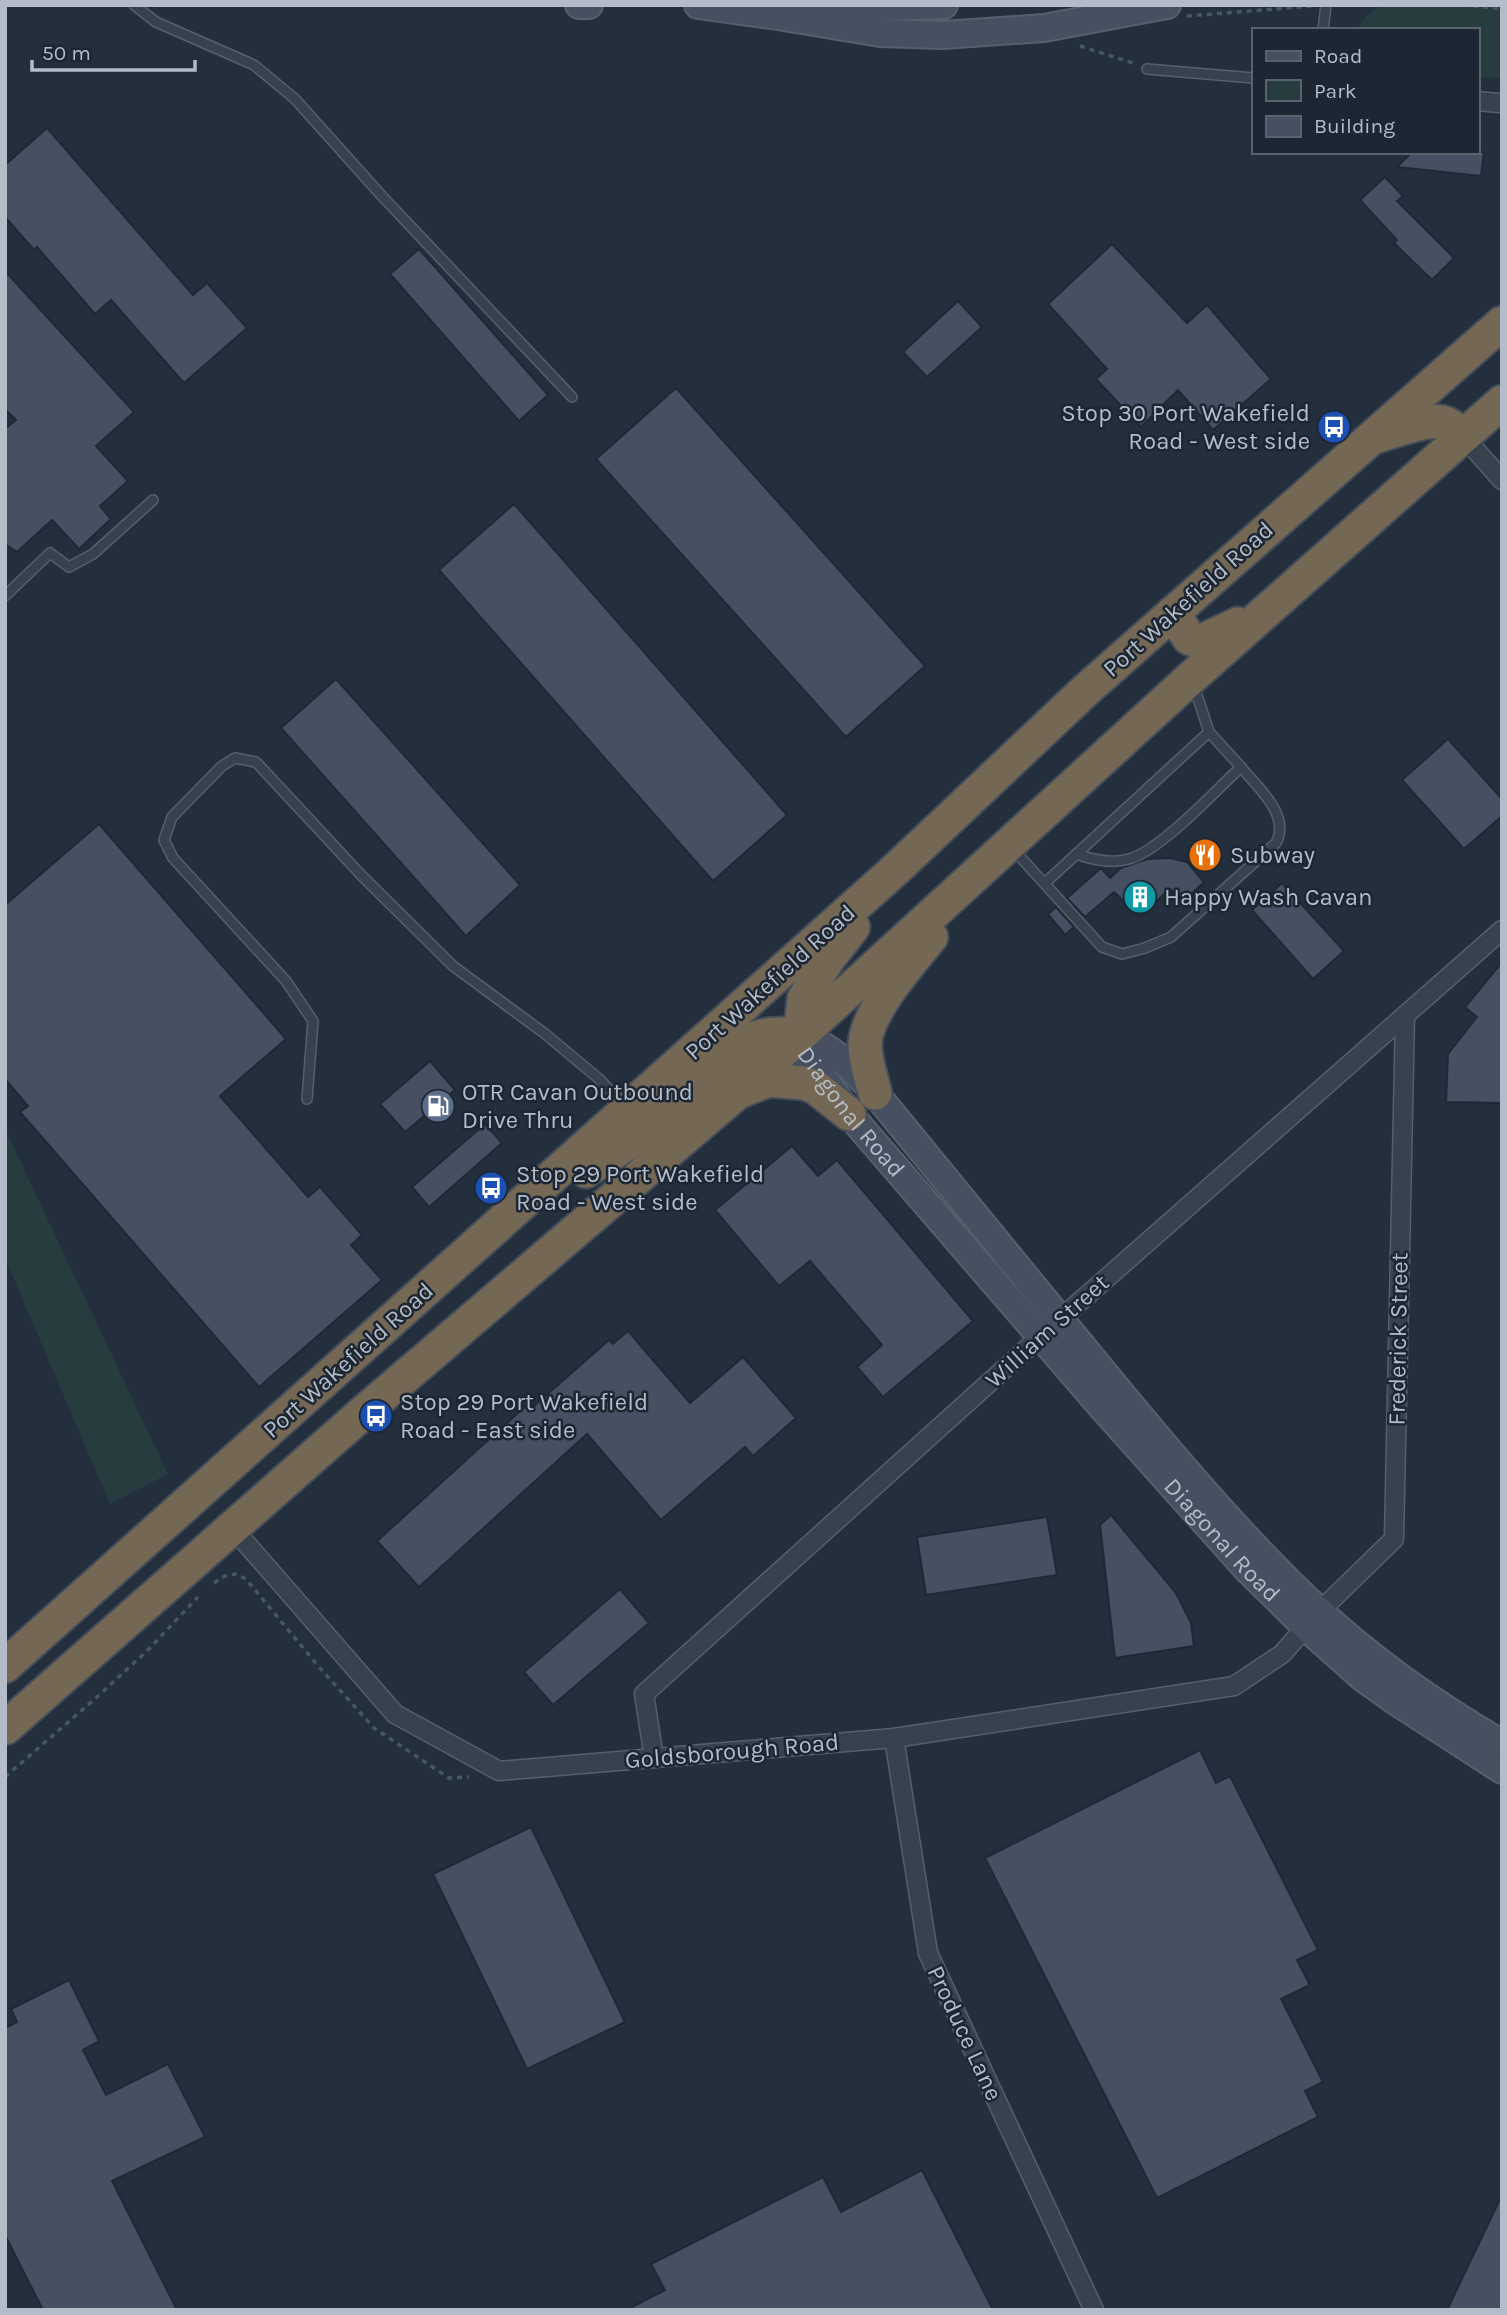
<svg xmlns="http://www.w3.org/2000/svg" width="1507" height="2315" font-family="Karla,sans-serif">
	<style>
		.green { fill: #263c3f }
		.building { fill: #455162; stroke: #1f2835; stroke-width: 2 }
		.lines { fill: none; stroke-linecap: round; stroke-linejoin: round }
		.lane-casing { stroke: #565f6c; stroke-width: 12 }
		.street-casing { stroke: #565f6c; stroke-width: 21 }
		.secondary-casing { stroke: #565f6c; stroke-width: 30 }
		.highway-casing { stroke: #434c59; stroke-width: 37 }
		.path { stroke: #44595c; stroke-width: 3.5; stroke-dasharray: 5 5; stroke-linecap: butt }
		.lane { stroke: #38414e; stroke-width: 9 }
		.street { stroke: #38414e; stroke-width: 18 }
		.secondary { stroke: #465061; stroke-width: 26 }
		.highway { stroke: #746855; stroke-width: 33 }
		.labels { text-anchor: middle; dominant-baseline: central; stroke-width: 5; stroke-linejoin: round; paint-order: stroke }
		.poi-label { font-size: 24px; fill: #b4bcc9; stroke: #1d2633; text-anchor: start }
		.street-label { font-size: 24px; fill: #b4bcc9; stroke: #1d2633 }
	</style>
	<rect width="100%" height="100%" fill="#242f3e"/>
	<!-- green -->
	<g class="green">
		<polygon points="1380,5 1502,5 1502,78 1477,77 1477,30 1356,30 1364,18"/>
		<polygon points="5,1129 168,1474 110,1504 5,1258"/>
	</g>
	<!-- building -->
	<g class="building">
		<polygon points="47,128 193,295 207,283 247,328 184,383 111,300 95,314 37,247 34,250 5,217 5,165"/>
		<polygon points="1412,152 1484,152 1481,176 1397,167"/>
		<polygon points="1385,177 1403,196 1397,201 1454,258 1432,280 1394,243 1397,240 1360,200"/>
		<polygon points="1112,244 1187,323 1207,305 1271,379 1213,430 1178,390 1141,427 1096,379 1107,369 1048,304"/>
		<polygon points="419,249 548,395 519,421 390,274"/>
		<polygon points="5,271 134,412 96,446 128,481 100,506 111,519 79,549 52,520 17,552 5,544 5,429 16,420 5,409"/>
		<polygon points="958,301 982,327 927,377 903,352"/>
		<polygon points="676,388 925,666 846,737 596,459"/>
		<polygon points="514,504 787,815 713,881 439,570"/>
		<polygon points="336,679 520,885 466,936 281,728"/>
		<polygon points="1448,739 1502,799 1502,816 1464,849 1402,780"/>
		<polygon points="99,824 286,1039 220,1096 308,1197 320,1187 362,1235 351,1245 382,1280 259,1387 20,1112 28,1106 5,1079 5,905"/>
		<polygon points="1170,858 1187,862 1204,882 1183,902 1170,889 1140,916 1114,892 1085,917 1067,898 1101,868 1110,878 1121,868 1147,859"/>
		<polygon points="1282,883 1344,951 1313,979 1252,910"/>
		<polygon points="1056,907 1074,927 1065,935 1048,914"/>
		<polygon points="1502,962 1502,1103 1446,1102 1448,1054 1477,1017 1465,1007"/>
		<polygon points="430,1061 455,1090 405,1132 380,1104"/>
		<polygon points="485,1124 502,1143 429,1207 412,1187"/>
		<polygon points="792,1146 818,1176 837,1160 973,1321 883,1397 857,1367 882,1345 810,1261 779,1286 715,1210"/>
		<polygon points="628,1331 690,1403 743,1357 796,1418 753,1456 745,1447 661,1520 587,1434 419,1587 377,1541 529,1403 533,1407 609,1340 613,1344"/>
		<polygon points="1111,1515 1176,1593 1191,1623 1194,1646 1115,1658 1100,1525"/>
		<polygon points="1047,1517 1057,1575 926,1595 917,1537"/>
		<polygon points="620,1589 649,1623 553,1705 524,1672"/>
		<polygon points="1200,1750 1216,1783 1230,1776 1318,1950 1297,1960 1310,1985 1281,1999 1323,2082 1305,2091 1318,2117 1157,2198 985,1858"/>
		<polygon points="531,1827 625,2022 527,2069 433,1874"/>
		<polygon points="69,1980 99,2041 83,2050 106,2095 168,2064 205,2137 112,2181 177,2310 43,2310 5,2235 5,2028 17,2022 11,2009"/>
		<polygon points="922,2170 993,2310 626,2310 665,2290 651,2264 823,2177 841,2212"/>
		<polygon points="1502,2195 1502,2310 1447,2310"/>
	</g>
	<g class="lines">
		<defs>
			<g id="lane">
				<polyline points="134,5 156,22 254,65 295,99 381,195 572,397"/>
				<polyline points="1323,30 1326,5"/>
				<polyline points="1147,69 1253,78"/>
				<polyline points="5,596 50,553 69,567 93,554 153,500"/>
				<path d="M 1013,849 L 1102,947 L 1122,954 L 1145,948 L 1171,937 L 1276,843 C 1291,815 1257,787 1241,767"/>
				<path d="M 1076,854 C 1093,860 1111,864 1129,859 C 1160,851 1215,791 1241,767 L 1209,732 L 1194,686"/>
				<polyline points="1045,883 1209,732"/>
				<polyline points="307,1099 313,1021 286,981 173,858 164,840 172,817 222,766 235,758 256,762 363,877 453,966 544,1033 598,1078 622,1103"/>
			</g>
			<g id="street">
				<polyline points="1477,101 1499,103"/>
				<polyline points="1463,436 1502,480"/>
				<polyline points="231,1526 395,1714 499,1771 894,1738 1234,1686 1282,1654 1320,1611 1394,1539 1405,1016"/>
				<polyline points="894,1738 928,1953 1094,2310"/>
				<polyline points="654,1758 644,1694 1042,1335 1502,930"/>
			</g>
			<g id="secondary">
				<polyline points="579,5 589,5"/>
				<polyline points="698,5 778,16 880,33 943,35 1044,28 1167,5"/>
				<polyline points="811,12 836,9 944,5"/>
				<path id="s1" d="M 800,1035 L 807,1055 L 849,1114 L 1101,1406 L 1247,1569 L 1306,1627 L 1362,1677 L 1394,1700 L 1502,1770"/>
				<path d="M 800,1035 C 831,1045 853,1069 875,1093 C 950,1184 1024,1276 1099,1367 C 1168,1451 1239,1536 1318,1610 C 1371,1660 1439,1707 1502,1744"/>
			</g>
			<g id="highway">
				<path d="M 1378,436 C 1395,431 1429,417 1445,423 C 1452,425 1457,431 1463,436"/>
				<polyline points="1173,613 1189,638 1200,642 1238,624"/>
				<polyline points="800,1035 804,999 828,959 853,927"/>
				<polyline points="741,1091 769,1080 804,1083 815,1087 849,1114"/>
				<path d="M 875,1093 C 871,1077 865,1060 865,1044 C 866,1012 911,962 931,937"/>
				<path d="M 586,1171 L 650,1128 L 744,1043 C 763,1033 778,1033 800,1035"/>
				<polyline points="5,1666 895,870 1087,689 1502,323"/>
				<polyline points="5,1728 365,1411 738,1092 1192,677 1502,402"/>
			</g>
		</defs>
		<!-- lane casing -->
		<use href="#lane" class="lane-casing"/>
		<!-- street casing -->
		<use href="#street" class="street-casing"/>
		<!-- secondary casing -->
		<use href="#secondary" class="secondary-casing"/>
		<!-- highway casing -->
		<use href="#highway" class="highway-casing"/>
		<!-- path -->
		<g class="path">
			<polyline points="1463,5 1502,9"/>
			<polyline points="1187,16 1312,6"/>
			<polyline points="1080,46 1136,64"/>
			<polyline points="214,1583 225,1576 236,1574 246,1579 319,1667 374,1728 449,1778 469,1777"/>
			<polyline points="5,1777 96,1698 149,1649 198,1597"/>
		</g>
		<!-- lane -->
		<use href="#lane" class="lane"/>
		<!-- street -->
		<use href="#street" class="street"/>
		<!-- secondary -->
		<use href="#secondary" class="secondary"/>
		<!-- highway -->
		<use href="#highway" class="highway"/>
	</g>
	<!-- icons -->
	<defs>
		<symbol id="bus-disc" viewBox="-11 -11 22 22"><circle r="9.5" fill="#1a4fb4" stroke="#1d2633"/><path d="M-5-6H5V4H4V6H2V4H-2V6H-4V4H-5ZM-3.5-4V0h7V-4ZM-3.5 1.2v1.5H-2V1.2ZM2 1.2v1.5H3.5V1.2Z" fill="#fff"/></symbol>
		<symbol id="restaurant-disc" viewBox="-11 -11 22 22"><circle r="9.5" fill="#e8710a" stroke="#1d2633"/><path d="M-5-6h1v4h1v-4h1v4h1v-4h1v5L-1.5 .5V6h-2V.5L-5-1ZM5-6V6H3V1.5H1.5Q1.5-4 5-6Z" fill="#fff"/></symbol>
		<symbol id="building-disc" viewBox="-11 -11 22 22"><circle r="9.5" fill="#0f9aa8" stroke="#1d2633"/><path d="M-4-6H4V6H1V3H-1V6H-4ZM-2.5-4.3h1.7v1.8h-1.7ZM.8-4.3h1.7v1.8H.8ZM-2.5-1h1.7V.8h-1.7ZM.8-1h1.7V.8H.8Z" fill="#fff"/></symbol>
		<symbol id="fuel-disc" viewBox="-11 -11 22 22"><circle r="9.5" fill="#5c6f8a" stroke="#1d2633"/><path d="M-5.5-6h7V0h2V4h1.3V-2.5L3-4.5l.8-.8L6-3V5H2.5V1h-1V6h-7ZM-4.2-4.7v3.2H.2V-4.7Z" fill="#fff"/></symbol>
	</defs>
	<g fill-rule="evenodd">
		<use href="#bus-disc" x="1315" y="408" width="38" height="38"/>
		<use href="#restaurant-disc" x="1186" y="836" width="38" height="38"/>
		<use href="#building-disc" x="1121" y="878" width="38" height="38"/>
		<use href="#fuel-disc" x="419" y="1087" width="38" height="38"/>
		<use href="#bus-disc" x="472" y="1169" width="38" height="38"/>
		<use href="#bus-disc" x="357" y="1397" width="38" height="38"/>
	</g>
	<g class="labels">
		<!-- poi labels -->
		<g class="poi-label">
			<text x="1310" y="413" text-anchor="end">Stop 30 Port Wakefield<tspan x="1310" dy="28">Road - West side</tspan></text>
			<text x="1230" y="855">Subway</text>
			<text x="1164" y="897">Happy Wash Cavan</text>
			<text x="462" y="1092">OTR Cavan Outbound<tspan x="462" dy="28">Drive Thru</tspan></text>
			<text x="516" y="1174">Stop 29 Port Wakefield<tspan x="516" dy="28">Road - West side</tspan></text>
			<text x="400" y="1402">Stop 29 Port Wakefield<tspan x="400" dy="28">Road - East side</tspan></text>
		</g>
		<!-- street labels -->
		<g class="street-label">
			<text transform="translate(1188 599) rotate(-42)">Port Wakefield Road</text>
			<text transform="translate(770 982) rotate(-42)">Port Wakefield Road</text>
			<text stroke="none"><textPath href="#s1" startOffset="93">Diagonal Road</textPath></text>
			<text transform="translate(1047 1331) rotate(-42)">William Street</text>
			<text transform="translate(1398 1339) rotate(-89)">Frederick Street</text>
			<text transform="translate(348 1360) rotate(-42)">Port Wakefield Road</text>
			<text stroke="none"><textPath href="#s1" startOffset="660">Diagonal Road</textPath></text>
			<text transform="translate(732 1751) rotate(-5)">Goldsborough Road</text>
			<text transform="translate(965 2033) rotate(65)">Produce Lane</text>
		</g>
	</g>
	<!-- border -->
	<rect width="1507" height="2315" fill="none" stroke="#b4bcc9" stroke-width="14"/>
	<!-- legend -->
	<rect x="1252" y="28" width="228" height="126" fill="#1d2633" stroke="#59626f" stroke-width="2"/>
	<rect x="1266" y="51" width="35" height="10" fill="#465061" stroke="#59626f" stroke-width="2"/>
	<text x="1314" y="63" font-size="21" fill="#b4bcc9">Road</text>
	<rect x="1266" y="80" width="35" height="21" fill="#263c3f" stroke="#59626f" stroke-width="2"/>
	<text x="1314" y="98" font-size="21" fill="#b4bcc9">Park</text>
	<rect x="1266" y="116" width="35" height="21" fill="#455162" stroke="#59626f" stroke-width="2"/>
	<text x="1314" y="133" font-size="21" fill="#b4bcc9">Building</text>
	<!-- scale -->
	<path d="M32 60v10h163v-10" fill="none" stroke="#b4bcc9" stroke-width="3.5"/>
	<text x="42" y="60" font-size="21" fill="#b4bcc9" stroke="#1d2633" stroke-width="5" paint-order="stroke">50 m</text>
</svg>
